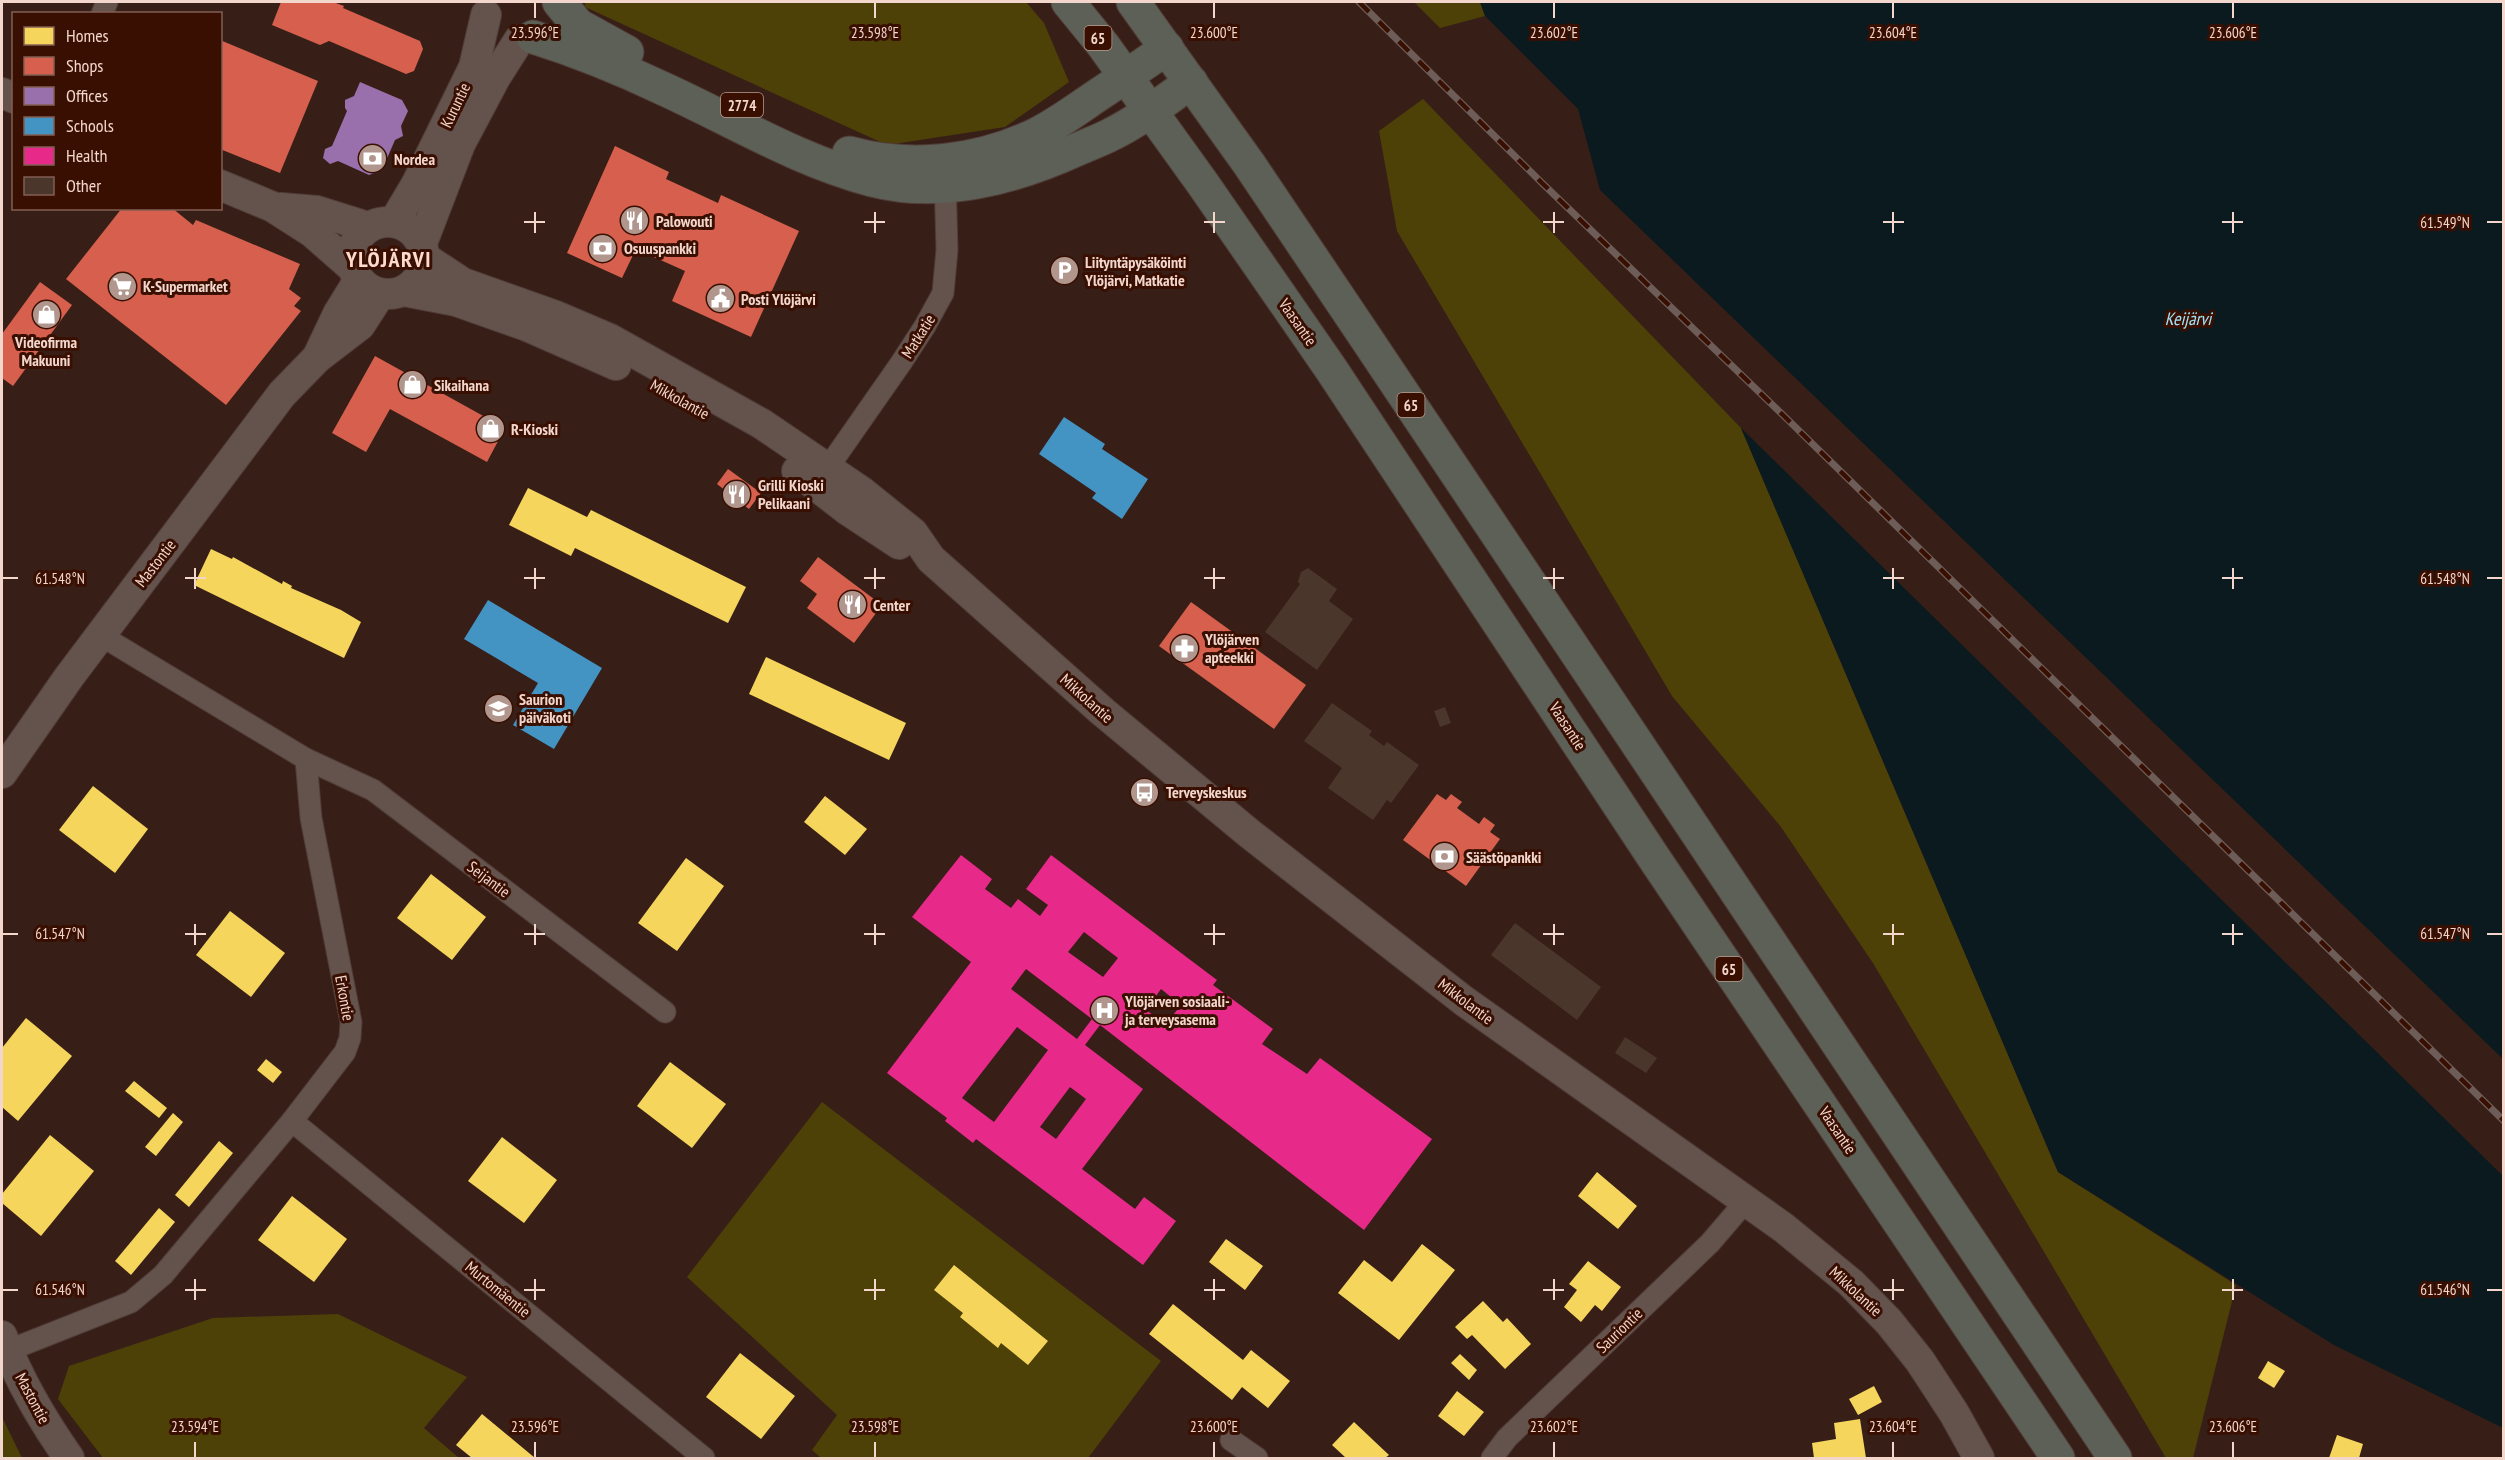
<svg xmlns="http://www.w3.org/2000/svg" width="2505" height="1460" font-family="'PT Sans Narrow',sans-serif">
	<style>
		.green { fill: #4d4107 }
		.water { fill: #0a1a1f }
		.homes { fill: #f6d55c }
		.shops { fill: #d6604d }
		.offices { fill: #9970ab }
		.schools { fill: #4393c3 }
		.health { fill: #e7298a; fill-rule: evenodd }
		.building { fill: #4a362a }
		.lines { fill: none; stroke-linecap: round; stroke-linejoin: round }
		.minor-casing { stroke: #513c37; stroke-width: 23 }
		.secondary-casing { stroke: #513c37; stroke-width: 32 }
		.trunk-casing { stroke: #513c37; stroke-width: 35 }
		.minor { stroke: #64524d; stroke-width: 21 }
		.secondary { stroke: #64524d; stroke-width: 30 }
		.trunk { stroke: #5c6056; stroke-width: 33 }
		.rail-casing { stroke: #6d5c57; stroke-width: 7 }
		.rail { stroke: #390f02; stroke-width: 4.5; stroke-dasharray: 14; stroke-linecap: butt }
		.ticks { fill: none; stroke: #f3d6cc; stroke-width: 2 }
		.labels { text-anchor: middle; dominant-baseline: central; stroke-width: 6; stroke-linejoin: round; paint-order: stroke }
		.shield { fill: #390f02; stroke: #bb9a8f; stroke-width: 1.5 }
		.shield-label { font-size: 15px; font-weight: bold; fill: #f3d6cc }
		.street-label { font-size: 16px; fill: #f3d6cc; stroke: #390f02 }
		.poi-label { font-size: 16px; font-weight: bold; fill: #f3d6cc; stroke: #390f02; text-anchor: start }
		.water-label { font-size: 18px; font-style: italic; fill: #a0e2f6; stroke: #390f02 }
		.district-label { font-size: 22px; font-weight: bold; letter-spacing: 1.5px; fill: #fddace; stroke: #390f02 }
		.ticks-label { font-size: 15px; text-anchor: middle; fill: #f3d6cc; stroke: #390f02; stroke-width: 6; stroke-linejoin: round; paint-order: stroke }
	</style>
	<rect width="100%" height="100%" fill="#371f18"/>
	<!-- green -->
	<g class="green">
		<polygon points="585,2 1026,2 1044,23 1069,82 1005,127 887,145 585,7"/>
		<polygon points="1414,2 1480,2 1485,16 1440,28"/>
		<polygon points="1423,99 1741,428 2058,1172 2236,1285 2193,1458 2166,1458 1873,963 1781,827 1672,696 1397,231 1379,131"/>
		<polygon points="822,1102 1161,1361 1088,1458 821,1458 812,1450 837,1415 687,1277"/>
		<polygon points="338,1314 467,1377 424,1428 459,1458 103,1458 58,1399 69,1366 213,1318"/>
		<polygon points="2,1417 22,1458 2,1458"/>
	</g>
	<!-- water -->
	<g class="water">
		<polygon points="1480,2 2503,2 2503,1059 1600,190 1578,109 1485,16"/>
		<polygon points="1741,428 2503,1176 2503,1428 2334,1345 2058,1172"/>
	</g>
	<!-- homes -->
	<g class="homes">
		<polygon points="528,488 587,517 591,510 746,587 728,623 575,548 571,556 509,525"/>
		<polygon points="211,549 232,559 233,557 282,584 283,581 292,586 291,588 341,610 361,622 344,658 194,585"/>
		<polygon points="766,657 906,723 889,760 749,694"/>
		<polygon points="93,786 148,829 115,873 59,830"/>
		<polygon points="825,796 867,829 845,855 804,822"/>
		<polygon points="686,858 724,886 677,951 638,923"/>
		<polygon points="431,874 486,917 452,960 397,918"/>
		<polygon points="230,911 285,953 251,997 196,955"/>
		<polygon points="26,1018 72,1056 18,1121 2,1107 2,1048"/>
		<polygon points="266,1059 282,1072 273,1083 257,1070"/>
		<polygon points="670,1062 726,1104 692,1148 637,1106"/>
		<polygon points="134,1081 167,1108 159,1118 125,1091"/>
		<polygon points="173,1113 183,1122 156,1156 145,1147"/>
		<polygon points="50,1135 94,1171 41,1236 2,1203 2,1194"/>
		<polygon points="502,1137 557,1180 524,1223 468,1181"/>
		<polygon points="219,1141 233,1153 189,1207 175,1195"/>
		<polygon points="1597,1172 1637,1206 1618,1229 1578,1196"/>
		<polygon points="292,1196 347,1239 314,1282 258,1240"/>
		<polygon points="159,1208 175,1222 131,1275 115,1261"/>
		<polygon points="1226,1239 1263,1266 1245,1290 1209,1262"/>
		<polygon points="1422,1244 1455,1270 1399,1340 1338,1293 1364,1260 1392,1282"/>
		<polygon points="1588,1261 1621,1287 1602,1311 1595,1305 1581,1322 1564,1307 1577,1290 1569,1284"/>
		<polygon points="954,1265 1048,1341 1028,1365 1001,1343 998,1348 960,1317 963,1313 934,1290"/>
		<polygon points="1483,1301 1503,1322 1507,1318 1531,1344 1505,1369 1472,1335 1467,1339 1455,1327"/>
		<polygon points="1173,1304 1243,1360 1251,1350 1290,1381 1268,1408 1242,1387 1232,1400 1149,1334"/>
		<polygon points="740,1353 795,1396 761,1439 706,1397"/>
		<polygon points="1460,1354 1477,1370 1469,1380 1451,1363"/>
		<polygon points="2268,1361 2285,1371 2274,1388 2258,1378"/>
		<polygon points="1874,1386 1882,1402 1858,1415 1849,1399"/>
		<polygon points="1457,1391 1484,1412 1464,1436 1438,1416"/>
		<polygon points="482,1414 535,1458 472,1458 456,1445"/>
		<polygon points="1860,1419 1866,1458 1814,1458 1812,1443 1836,1439 1834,1423"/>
		<polygon points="1354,1422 1389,1455 1385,1458 1346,1458 1332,1445"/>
		<polygon points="2337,1435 2363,1444 2359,1458 2329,1458"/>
	</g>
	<!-- shops -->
	<g class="shops">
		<polygon points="281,2 333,2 344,6 343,8 420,41 423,49 414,71 406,74 329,41 320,45 272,25"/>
		<polygon points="220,40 318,81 280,173 220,149"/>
		<polygon points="615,146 669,172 666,179 718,203 721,195 799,231 751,337 672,301 685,271 636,249 622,278 567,253"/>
		<polygon points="122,208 172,208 193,225 196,220 300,264 289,289 301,298 294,306 301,311 226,405 66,279"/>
		<polygon points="40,282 72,305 13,386 2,378 2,334"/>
		<polygon points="375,356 505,428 487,462 390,409 366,452 332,433"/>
		<polygon points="728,469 761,493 749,509 717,484"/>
		<polygon points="818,557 882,605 854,643 807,608 817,594 800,581"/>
		<polygon points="1191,602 1306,685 1274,729 1159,646"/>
		<polygon points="1437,794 1446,800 1451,794 1462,802 1457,808 1479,824 1484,817 1495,825 1490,832 1500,839 1466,886 1403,840"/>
	</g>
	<!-- offices -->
	<polygon class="offices" points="360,82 402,100 408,111 401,126 403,136 395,140 382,170 369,175 338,161 330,164 323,158 325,149 332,146 347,111 345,108 345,100 354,96"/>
	<!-- schools -->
	<g class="schools">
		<polygon points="1064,417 1105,444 1102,449 1148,479 1122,519 1092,498 1096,493 1039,454"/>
		<polygon points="488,600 602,668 554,749 513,725 538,683 464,639"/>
	</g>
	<!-- health -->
	<path class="health" d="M 961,855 L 992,879 L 985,889 L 1011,908 L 1018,899 L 1040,916 L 1048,905 L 1026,889 L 1051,855 L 1217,980 L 1213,985 L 1273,1029 L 1262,1044 L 1307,1074 L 1320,1058 L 1432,1139 L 1364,1230 L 1100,1025 L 1085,1045 L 1143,1089 L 1082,1169 L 1135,1209 L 1144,1197 L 1176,1221 L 1143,1265 L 976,1139 L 973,1143 L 945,1121 L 947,1118 L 887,1073 L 971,962 L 912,917 ZM 1084,932 L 1118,958 L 1103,977 L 1068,952 ZM 1026,969 L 1092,1019 L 1077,1039 L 1011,989 ZM 1161,989 L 1181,1005 L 1166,1024 L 1146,1010 ZM 1017,1027 L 1048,1050 L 994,1122 L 962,1098 ZM 1070,1087 L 1086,1099 L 1056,1139 L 1040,1127 Z"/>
	<!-- building -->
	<g class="building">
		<polygon points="1308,568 1337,589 1329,601 1353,619 1317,670 1265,632 1300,584 1298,582 1301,572"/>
		<polygon points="1332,703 1372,731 1369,735 1384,746 1387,742 1419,765 1391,803 1387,800 1373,820 1328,788 1342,768 1304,741"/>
		<polygon points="1445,707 1451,723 1440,727 1434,711"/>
		<polygon points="1515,923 1601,987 1577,1020 1491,955"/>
		<polygon points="1625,1037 1657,1058 1646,1073 1615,1053"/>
	</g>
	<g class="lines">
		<defs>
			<g id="minor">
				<polyline points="102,14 107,2"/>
				<polyline points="820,479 901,363 925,326 943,293 947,250 945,176"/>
				<polyline points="306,759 373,790 665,1012"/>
				<polyline points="292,1121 704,1458"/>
				<polyline points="7,1351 131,1302 163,1275 292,1121 345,1052 350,1038 351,1022 311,818 306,759 100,635"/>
				<polyline points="1231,1440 1257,1458"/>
				<polyline points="1492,1458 1507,1438 1710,1243 1746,1201"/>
			</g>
			<g id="secondary">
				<polyline points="2,93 14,98"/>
				<polyline points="220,185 273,207 312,232 353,268"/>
				<polyline points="281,208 317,211 368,227"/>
				<circle cx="388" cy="258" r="36"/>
				<polyline points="394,222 416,185 474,67 486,15"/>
				<polyline points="422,243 460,144 495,78 519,40"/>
				<polyline points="425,258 463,283 556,316 610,339 762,424 862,492 913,533 931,559 1103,712 1250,834 1464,1001 1784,1228 1851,1283 1889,1322 1920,1361 1954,1413 1979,1458"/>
				<polyline points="404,291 456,301 527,326 616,365"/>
				<polyline points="319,354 338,314 359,280"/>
				<polyline points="797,471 849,511 899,544"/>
				<polyline points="2,773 69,677 282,394 317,358 360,325 380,294"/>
				<path d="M 2,1336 C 18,1378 43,1421 69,1458"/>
			</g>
			<g id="trunk">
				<polyline points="559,2 578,25 627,52"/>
				<polyline points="1068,2 1103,45 1203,184 1331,369 1654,858 2058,1458"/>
				<polyline points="1133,2 1249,164 1368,341 2115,1458"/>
				<path d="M 533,37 C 578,51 622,69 664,89 C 732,120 799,161 872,180 C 942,198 1014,178 1078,149 C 1089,144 1101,140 1112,134 C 1140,120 1166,100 1191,82"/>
				<path d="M 849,153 C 911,170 979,162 1037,134 C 1057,124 1076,110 1095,97 C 1119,81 1143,65 1167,48"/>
			</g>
		</defs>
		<!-- minor casing -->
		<use href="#minor" class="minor-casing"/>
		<!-- secondary casing -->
		<use href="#secondary" class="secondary-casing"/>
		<!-- trunk casing -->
		<use href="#trunk" class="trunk-casing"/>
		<!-- minor -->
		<use href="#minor" class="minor"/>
		<!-- secondary -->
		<use href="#secondary" class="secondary"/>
		<!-- trunk -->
		<use href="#trunk" class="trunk"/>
		<defs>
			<polyline id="rail" points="1359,2 1542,183 1783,415 2504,1121"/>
		</defs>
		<!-- rail casing -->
		<use href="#rail" class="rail-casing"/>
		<!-- rail -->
		<use href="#rail" class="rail"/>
	</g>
	<!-- ticks -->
	<path class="ticks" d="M 535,3 L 535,18M 875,3 L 875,18M 1214,3 L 1214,18M 1554,3 L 1554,18M 1893,3 L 1893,18M 2233,3 L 2233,18M 535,212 L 535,233M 875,212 L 875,233M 1214,212 L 1214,233M 1554,212 L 1554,233M 1893,212 L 1893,233M 2233,212 L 2233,233M 524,222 L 545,222M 864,222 L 885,222M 1204,222 L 1225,222M 1543,222 L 1564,222M 1883,222 L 1904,222M 2222,222 L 2243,222M 2487,222 L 2502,222M 195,568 L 195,589M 535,568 L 535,589M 875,568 L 875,589M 1214,568 L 1214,589M 1554,568 L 1554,589M 1893,568 L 1893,589M 2233,568 L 2233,589M 3,578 L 18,578M 185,578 L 206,578M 524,578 L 545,578M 864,578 L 885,578M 1204,578 L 1225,578M 1543,578 L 1564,578M 1883,578 L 1904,578M 2222,578 L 2243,578M 2487,578 L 2502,578M 195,924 L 195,945M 535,924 L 535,945M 875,924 L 875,945M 1214,924 L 1214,945M 1554,924 L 1554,945M 1893,924 L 1893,945M 2233,924 L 2233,945M 3,934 L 18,934M 185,934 L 206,934M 524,934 L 545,934M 864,934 L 885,934M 1204,934 L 1225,934M 1543,934 L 1564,934M 1883,934 L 1904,934M 2222,934 L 2243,934M 2487,934 L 2502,934M 195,1279 L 195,1300M 535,1279 L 535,1300M 875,1279 L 875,1300M 1214,1279 L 1214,1300M 1554,1279 L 1554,1300M 1893,1279 L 1893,1300M 2233,1279 L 2233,1300M 3,1290 L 18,1290M 185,1290 L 206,1290M 524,1290 L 545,1290M 864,1290 L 885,1290M 1204,1290 L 1225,1290M 1543,1290 L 1564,1290M 1883,1290 L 1904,1290M 2222,1290 L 2243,1290M 2487,1290 L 2502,1290M 195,1442 L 195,1457M 535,1442 L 535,1457M 875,1442 L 875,1457M 1214,1442 L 1214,1457M 1554,1442 L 1554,1457M 1893,1442 L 1893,1457M 2233,1442 L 2233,1457"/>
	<!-- icons -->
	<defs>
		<symbol id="bank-disc" viewBox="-11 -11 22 22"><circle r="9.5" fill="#b1968d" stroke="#390f02"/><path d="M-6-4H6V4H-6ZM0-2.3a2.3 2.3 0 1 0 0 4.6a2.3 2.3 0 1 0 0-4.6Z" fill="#fff"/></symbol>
		<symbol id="restaurant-disc" viewBox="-11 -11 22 22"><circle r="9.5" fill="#b1968d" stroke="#390f02"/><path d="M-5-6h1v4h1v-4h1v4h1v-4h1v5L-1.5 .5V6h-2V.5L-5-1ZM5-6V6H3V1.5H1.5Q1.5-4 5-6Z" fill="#fff"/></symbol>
		<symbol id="parking-disc" viewBox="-11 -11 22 22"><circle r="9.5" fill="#b1968d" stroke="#390f02"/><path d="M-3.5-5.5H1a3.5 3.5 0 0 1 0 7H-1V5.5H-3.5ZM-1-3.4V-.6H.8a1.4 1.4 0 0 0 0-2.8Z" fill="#fff"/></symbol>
		<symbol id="supermarket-disc" viewBox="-11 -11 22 22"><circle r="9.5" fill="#b1968d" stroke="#390f02"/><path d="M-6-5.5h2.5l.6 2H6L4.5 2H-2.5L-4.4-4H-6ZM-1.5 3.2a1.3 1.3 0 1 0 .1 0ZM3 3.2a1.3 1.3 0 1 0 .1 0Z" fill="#fff"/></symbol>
		<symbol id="civic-disc" viewBox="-11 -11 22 22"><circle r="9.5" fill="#b1968d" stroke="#390f02"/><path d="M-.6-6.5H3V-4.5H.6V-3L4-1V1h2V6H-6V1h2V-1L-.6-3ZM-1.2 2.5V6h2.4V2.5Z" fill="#fff"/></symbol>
		<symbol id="shop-disc" viewBox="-11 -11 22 22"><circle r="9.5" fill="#b1968d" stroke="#390f02"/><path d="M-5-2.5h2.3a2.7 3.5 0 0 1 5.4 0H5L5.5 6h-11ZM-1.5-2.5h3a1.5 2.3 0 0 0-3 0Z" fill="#fff"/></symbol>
		<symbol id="pharmacy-disc" viewBox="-11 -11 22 22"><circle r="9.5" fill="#b1968d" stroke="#390f02"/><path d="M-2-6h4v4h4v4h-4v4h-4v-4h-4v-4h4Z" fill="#fff"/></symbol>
		<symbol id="school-disc" viewBox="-11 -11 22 22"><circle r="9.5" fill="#b1968d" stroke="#390f02"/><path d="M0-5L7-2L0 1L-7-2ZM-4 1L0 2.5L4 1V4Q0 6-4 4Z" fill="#fff"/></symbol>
		<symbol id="bus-disc" viewBox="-11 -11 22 22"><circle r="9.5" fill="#b1968d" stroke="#390f02"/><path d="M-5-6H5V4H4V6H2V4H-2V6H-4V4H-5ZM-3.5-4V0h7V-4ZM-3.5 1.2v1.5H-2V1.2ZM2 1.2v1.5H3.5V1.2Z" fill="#fff"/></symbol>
		<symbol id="hospital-disc" viewBox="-11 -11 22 22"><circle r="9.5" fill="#b1968d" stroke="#390f02"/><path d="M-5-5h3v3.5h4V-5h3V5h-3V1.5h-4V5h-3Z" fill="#fff"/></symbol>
	</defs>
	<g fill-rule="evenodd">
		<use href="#bank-disc" x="356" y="142" width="33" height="33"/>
		<use href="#restaurant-disc" x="618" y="204" width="33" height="33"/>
		<use href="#bank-disc" x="586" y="232" width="33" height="33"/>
		<use href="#parking-disc" x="1048" y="254" width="33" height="33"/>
		<use href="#supermarket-disc" x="106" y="270" width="33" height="33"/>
		<use href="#civic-disc" x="704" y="282" width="33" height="33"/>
		<use href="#shop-disc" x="30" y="298" width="33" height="33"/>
		<use href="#shop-disc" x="396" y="368" width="33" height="33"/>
		<use href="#shop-disc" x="474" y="412" width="33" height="33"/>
		<use href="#restaurant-disc" x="720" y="478" width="33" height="33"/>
		<use href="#restaurant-disc" x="836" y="588" width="33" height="33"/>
		<use href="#pharmacy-disc" x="1168" y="632" width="33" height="33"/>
		<use href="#school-disc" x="482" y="692" width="33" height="33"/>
		<use href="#bus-disc" x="1128" y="776" width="33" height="33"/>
		<use href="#bank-disc" x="1428" y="840" width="33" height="33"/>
		<use href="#hospital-disc" x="1088" y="994" width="33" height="33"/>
	</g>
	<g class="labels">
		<!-- shield labels -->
		<g class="shield">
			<rect x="1084.5" y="26" width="27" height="24" rx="4.5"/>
			<rect x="721" y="93" width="42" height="24" rx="4.5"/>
			<rect x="1397.5" y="393" width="27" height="24" rx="4.5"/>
			<rect x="1715.5" y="957" width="27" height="24" rx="4.5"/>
		</g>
		<g class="shield-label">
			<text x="1098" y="38">65</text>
			<text x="742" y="105">2774</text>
			<text x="1411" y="405">65</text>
			<text x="1729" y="969">65</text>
		</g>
		<!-- street labels -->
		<g class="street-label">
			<text transform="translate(455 105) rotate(-64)">Kuruntie</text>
			<text transform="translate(1298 322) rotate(55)">Vaasantie</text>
			<text transform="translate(918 336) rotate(-58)">Matkatie</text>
			<text transform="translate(680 399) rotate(29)">Mikkolantie</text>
			<text transform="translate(155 563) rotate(-52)">Mastontie</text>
			<text transform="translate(1087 698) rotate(42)">Mikkolantie</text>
			<text transform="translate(1568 726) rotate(57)">Vaasantie</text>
			<text transform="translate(489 879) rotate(37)">Seijantie</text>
			<text transform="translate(345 998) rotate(80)">Erkontie</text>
			<text transform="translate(1466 1001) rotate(37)">Mikkolantie</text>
			<text transform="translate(1838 1130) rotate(56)">Vaasantie</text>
			<text transform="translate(498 1289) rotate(39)">Murtomäentie</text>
			<text transform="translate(1856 1291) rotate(43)">Mikkolantie</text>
			<text transform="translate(1619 1330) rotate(-44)">Sauriontie</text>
			<text transform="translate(33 1398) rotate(62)">Mastontie</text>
		</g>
		<!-- poi labels -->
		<g class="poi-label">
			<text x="394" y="159">Nordea</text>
			<text x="656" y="221">Palowouti</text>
			<text x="624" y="248">Osuuspankki</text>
			<text x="1085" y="262">Liityntäpysäköinti<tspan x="1085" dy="18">Ylöjärvi, Matkatie</tspan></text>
			<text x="143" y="286">K-Supermarket</text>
			<text x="741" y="299">Posti Ylöjärvi</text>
			<text x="46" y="342" text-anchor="middle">Videofirma<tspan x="46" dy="18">Makuuni</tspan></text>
			<text x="434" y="385">Sikaihana</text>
			<text x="511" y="429">R-Kioski</text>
			<text x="758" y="485">Grilli Kioski<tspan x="758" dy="18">Pelikaani</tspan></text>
			<text x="873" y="605">Center</text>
			<text x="1205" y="639">Ylöjärven<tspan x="1205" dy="18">apteekki</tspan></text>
			<text x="519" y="699">Saurion<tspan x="519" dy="18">päiväkoti</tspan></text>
			<text x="1166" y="792">Terveyskeskus</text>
			<text x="1466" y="857">Säästöpankki</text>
			<text x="1125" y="1001">Ylöjärven sosiaali-<tspan x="1125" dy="18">ja terveysasema</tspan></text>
		</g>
		<!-- water labels -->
		<g class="water-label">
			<text x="2188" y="318">Keijärvi</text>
		</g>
		<!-- district labels -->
		<g class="district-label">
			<text x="389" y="259">YLÖJÄRVI</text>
		</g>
	</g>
	<g class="ticks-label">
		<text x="535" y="38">23.596°E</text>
		<text x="875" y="38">23.598°E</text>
		<text x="1214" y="38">23.600°E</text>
		<text x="1554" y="38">23.602°E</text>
		<text x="1893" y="38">23.604°E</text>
		<text x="2233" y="38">23.606°E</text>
		<text x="2445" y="228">61.549°N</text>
		<text x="60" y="584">61.548°N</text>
		<text x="2445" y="584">61.548°N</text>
		<text x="60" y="939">61.547°N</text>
		<text x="2445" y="939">61.547°N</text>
		<text x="60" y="1295">61.546°N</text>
		<text x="2445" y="1295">61.546°N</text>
		<text x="195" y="1432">23.594°E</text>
		<text x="535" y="1432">23.596°E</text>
		<text x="875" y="1432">23.598°E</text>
		<text x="1214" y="1432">23.600°E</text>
		<text x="1554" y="1432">23.602°E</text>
		<text x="1893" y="1432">23.604°E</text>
		<text x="2233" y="1432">23.606°E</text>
	</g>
	<!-- border -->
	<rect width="2505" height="1460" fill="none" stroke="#f3d6cc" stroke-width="6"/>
	<!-- legend -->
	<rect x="12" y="12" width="210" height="198" fill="#390f02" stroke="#835f53" stroke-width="1.5"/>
	<rect x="24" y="27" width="30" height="18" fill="#f6d55c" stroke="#835f53" stroke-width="1.5"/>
	<text x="66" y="42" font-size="18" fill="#f3d6cc">Homes</text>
	<rect x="24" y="57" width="30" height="18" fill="#d6604d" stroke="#835f53" stroke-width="1.5"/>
	<text x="66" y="72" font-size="18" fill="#f3d6cc">Shops</text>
	<rect x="24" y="87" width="30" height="18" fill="#9970ab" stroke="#835f53" stroke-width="1.5"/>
	<text x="66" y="102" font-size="18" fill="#f3d6cc">Offices</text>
	<rect x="24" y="117" width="30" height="18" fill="#4393c3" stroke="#835f53" stroke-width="1.5"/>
	<text x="66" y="132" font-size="18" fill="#f3d6cc">Schools</text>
	<rect x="24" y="147" width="30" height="18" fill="#e7298a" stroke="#835f53" stroke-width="1.5"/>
	<text x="66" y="162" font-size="18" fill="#f3d6cc">Health</text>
	<rect x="24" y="177" width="30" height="18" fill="#4a362a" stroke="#835f53" stroke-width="1.5"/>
	<text x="66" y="192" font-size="18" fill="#f3d6cc">Other</text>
</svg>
